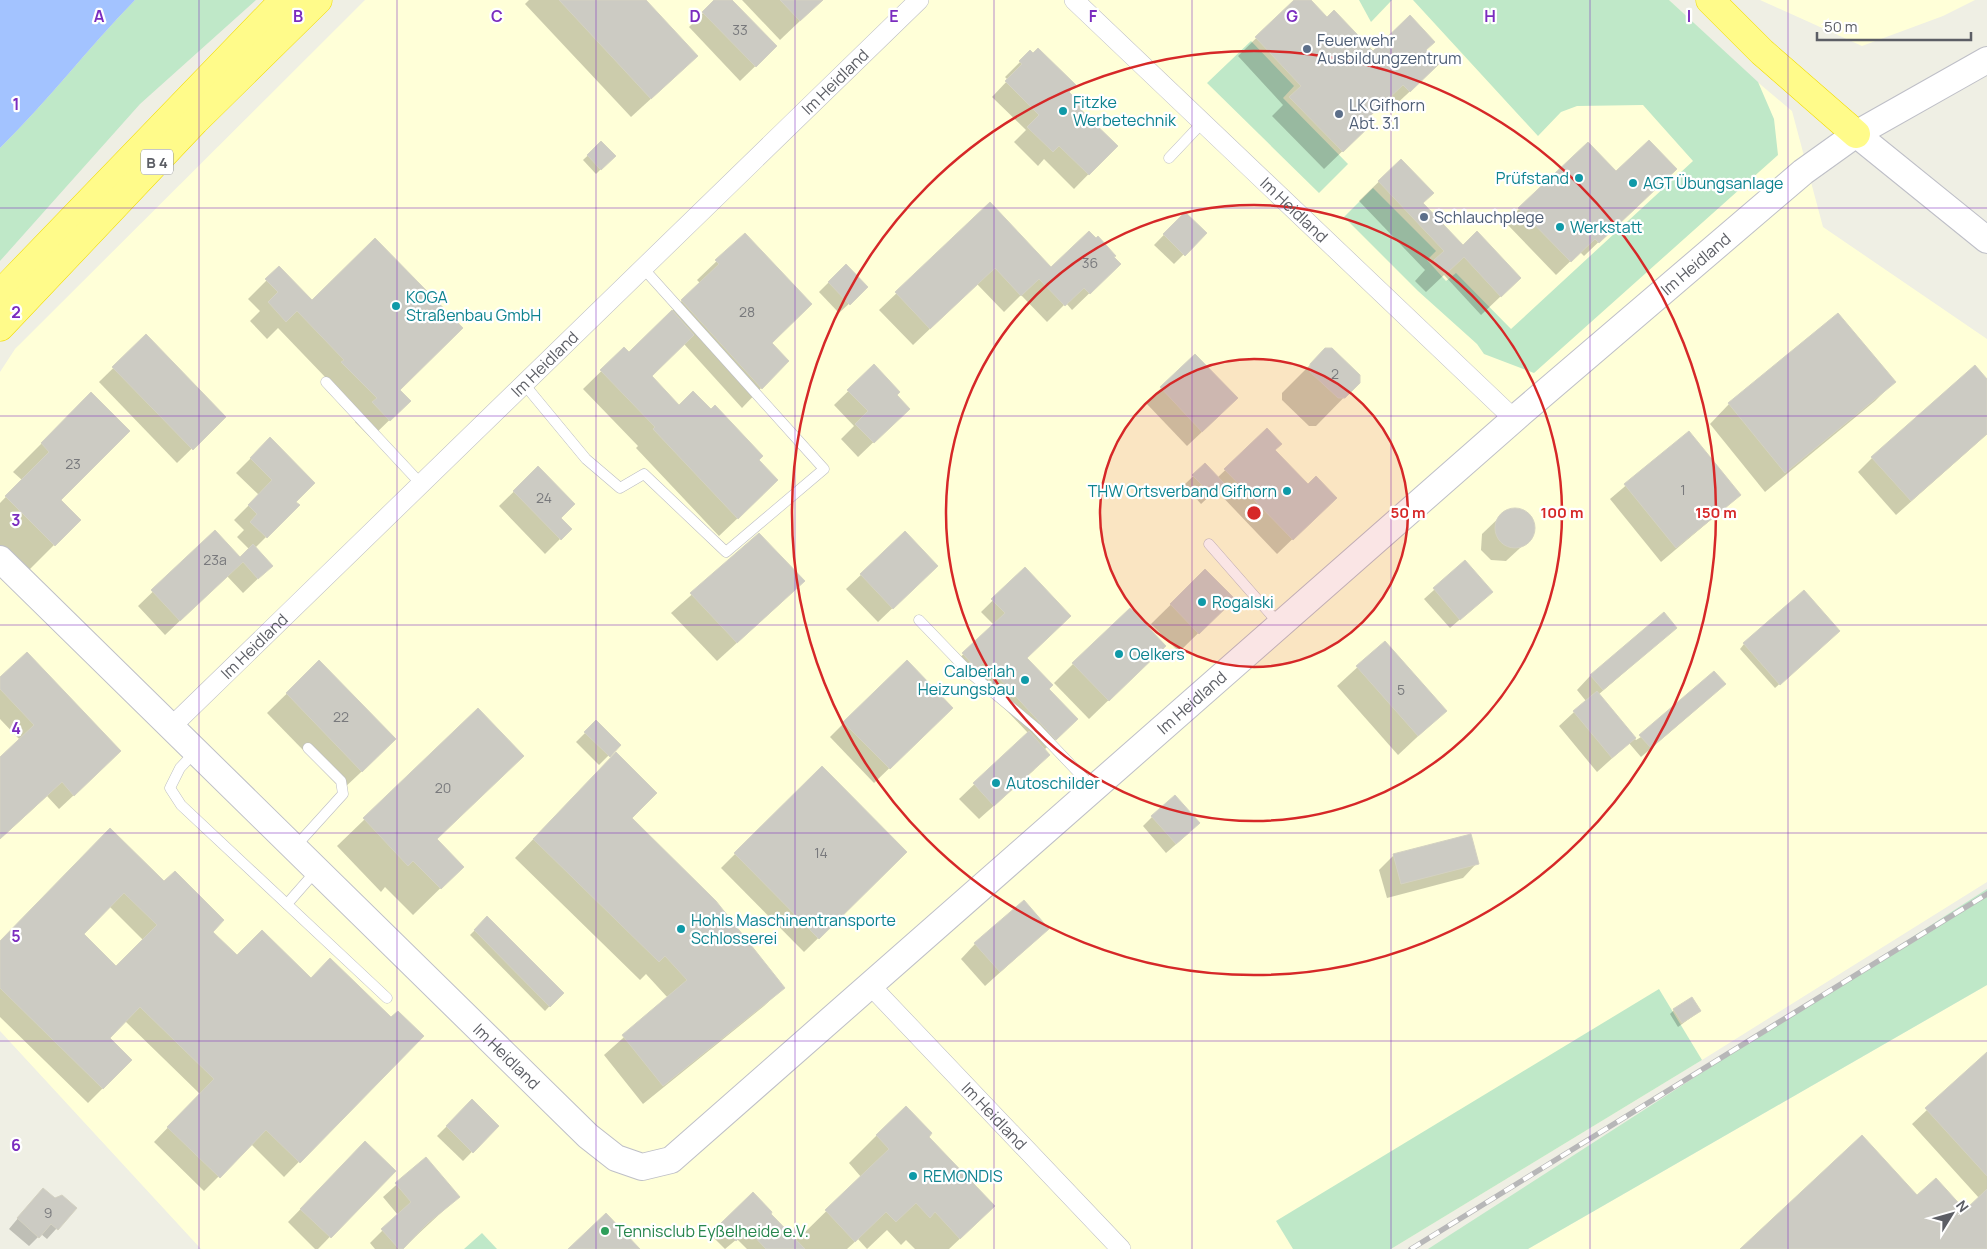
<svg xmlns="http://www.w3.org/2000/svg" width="1987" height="1249" font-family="Manrope,sans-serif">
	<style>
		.commercial { fill: #ffffd8 }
		.green { fill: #bfe8c8 }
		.water { fill: #a3c3ff }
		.shadow { fill: #0003; fill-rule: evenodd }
		.building { fill: #cccbc3; stroke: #d4d2c2; fill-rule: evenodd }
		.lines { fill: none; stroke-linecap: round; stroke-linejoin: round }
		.lane-casing { stroke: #bbbcc3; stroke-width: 11 }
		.street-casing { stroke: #bbbcc3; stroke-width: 20 }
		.secondary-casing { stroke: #bebfc7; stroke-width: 28 }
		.highway-casing { stroke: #f2dc00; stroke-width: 29 }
		.lane { stroke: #fff; stroke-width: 10 }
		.street { stroke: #fff; stroke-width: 19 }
		.secondary { stroke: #fff; stroke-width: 26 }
		.highway { stroke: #fffb8a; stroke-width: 28 }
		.rail-casing { stroke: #b7b7b8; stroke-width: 5.5 }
		.rail { stroke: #fff; stroke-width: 4; stroke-dasharray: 11; stroke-linecap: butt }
		.grid { fill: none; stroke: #7b2cbf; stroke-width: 1; stroke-opacity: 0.55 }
		.ring { fill: none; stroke: #d62828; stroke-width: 2.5 }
		.service-dot { fill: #5c6f8a; stroke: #fff; stroke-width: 2 }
		.culture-dot { fill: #0f9aa8; stroke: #fff; stroke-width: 2 }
		.leisure-dot { fill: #2e9e5b; stroke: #fff; stroke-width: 2 }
		.labels { text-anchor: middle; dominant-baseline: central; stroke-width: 4.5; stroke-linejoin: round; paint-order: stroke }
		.number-label { font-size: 14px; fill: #78797c }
		.shield { fill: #fff; stroke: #8d8e93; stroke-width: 1 }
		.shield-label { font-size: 15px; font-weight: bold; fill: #5c5e65 }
		.service-label { font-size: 16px; fill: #4e5e75; stroke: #fff; text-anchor: start }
		.street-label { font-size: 16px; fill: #5c5e65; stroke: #fff }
		.culture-label { font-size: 16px; fill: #0d838f; stroke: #fff; text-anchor: start }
		.leisure-label { font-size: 16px; fill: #27864d; stroke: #fff; text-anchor: start }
		.grid-label { font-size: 16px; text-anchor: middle; font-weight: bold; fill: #7b2cbf; stroke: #fff; stroke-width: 4.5; stroke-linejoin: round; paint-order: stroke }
		.centre { fill: #d62828; stroke: #fff; stroke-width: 2.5 }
		.ring-label { font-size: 15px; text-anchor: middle; font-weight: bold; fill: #d62828; stroke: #fff; stroke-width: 4.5; stroke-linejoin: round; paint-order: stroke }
	</style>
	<rect width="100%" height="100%" fill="#efefe4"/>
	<!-- commercial -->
	<g class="commercial">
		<polygon points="365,0 1669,0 1748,74 1792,111 1823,227 1987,339 1987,882 1702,1060 1391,1249 201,1249 0,1031 0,372 15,349"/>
		<polygon points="1760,0 1975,0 1943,16 1862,46"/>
		<polygon points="1987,985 1987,1249 1528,1249"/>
	</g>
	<!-- green -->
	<g class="green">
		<path d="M 135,0 L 256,0 L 140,104 L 0,261 L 0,148 C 48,101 88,48 135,0 Z"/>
		<polygon points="1359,0 1392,0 1371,22"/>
		<polygon points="1413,0 1669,0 1758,82 1774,119 1778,155 1534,373 1484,354 1477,344 1418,291 1344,217 1373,188 1436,251 1427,260 1446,281 1456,273 1511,329 1693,161 1643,105 1577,106 1561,112 1538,136"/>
		<polygon points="1251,41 1294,86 1283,98 1348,164 1319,193 1207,83"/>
		<polygon points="1987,889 1987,985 1528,1249 1428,1249"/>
		<polygon points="1659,989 1702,1060 1391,1249 1293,1249 1276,1221"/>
		<polygon points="482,1233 497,1249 464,1249"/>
	</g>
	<!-- water -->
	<path class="water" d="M 0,0 L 135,0 C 88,48 48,101 0,148 Z"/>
	<!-- shadow -->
	<g class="shadow">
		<polygon points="529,0 644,0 677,75 631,117 525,4"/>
		<polygon points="716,0 731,0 776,46 740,81 689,27"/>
		<polygon points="742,0 822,0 780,40"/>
		<polygon points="1295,0 1309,0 1327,18 1373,53 1425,51 1420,82 1391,109 1384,102 1368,117 1354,140 1324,169 1272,116 1283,105 1238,56"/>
		<polygon points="1030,52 1067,92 1077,107 1116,146 1074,189 1044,159 1038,166 1014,142 1026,130 992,97 1008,80 1005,77"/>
		<polygon points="601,143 614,156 596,174 583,160"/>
		<polygon points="1401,160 1421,204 1463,247 1520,278 1481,315 1444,275 1426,292 1415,281 1425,270 1359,201"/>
		<polygon points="1616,173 1661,182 1584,256 1580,252 1556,275 1506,223 1519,209"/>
		<polygon points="990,204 1051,269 1102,281 1072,310 1066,303 1047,322 1021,295 1004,312 977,284 913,345 879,310"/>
		<polygon points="1185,213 1205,233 1174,264 1154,245"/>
		<polygon points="745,234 770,344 787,361 742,408 684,344 650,376 679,406 757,460 759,498 719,536 636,448 638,446 583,389 624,349 629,353 700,283 697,280"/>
		<polygon points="846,265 867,287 839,313 819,292"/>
		<polygon points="279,268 409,401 371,438 355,422 359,417 327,379 278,328 267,339 250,321 260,311 248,299"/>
		<polygon points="1838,314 1894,382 1875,401 1765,492 1710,424 1729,404"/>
		<polygon points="146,336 224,417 177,463 99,382"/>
		<polygon points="1325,350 1359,382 1316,426 1309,426 1282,400 1282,393"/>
		<polygon points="1195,355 1222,413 1187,446 1146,403"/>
		<polygon points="874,366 908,409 858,457 841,439 854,426 834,405"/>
		<polygon points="1987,381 1987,434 1896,515 1858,472 1872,458"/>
		<polygon points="91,394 60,500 79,520 26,573 0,547 0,503 22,480 13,472"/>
		<polygon points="1267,430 1274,450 1308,485 1335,498 1277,554 1216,490 1201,504 1184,485 1205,465 1217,478"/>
		<polygon points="1689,432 1740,495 1661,562 1610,499"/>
		<polygon points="270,439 294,502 298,505 255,548 271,566 243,593 227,576 165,635 138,606 215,532 240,558 249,549 237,537 244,530 234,520 259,495 236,473"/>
		<polygon points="538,468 560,518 570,529 545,554 499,506"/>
		<polygon points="1507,510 1523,511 1533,522 1533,536 1506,561 1491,560 1481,550 1482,534"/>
		<polygon points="905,533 922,580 878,622 846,589"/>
		<polygon points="759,535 784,600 717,661 671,613"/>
		<polygon points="1465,562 1481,601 1450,628 1424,599"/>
		<polygon points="1025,569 1026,658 1048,689 1065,730 1044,750 1034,770 979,819 959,799 1028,733 971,673 964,680 951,666 994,625 981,612"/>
		<polygon points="1205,571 1233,599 1179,652 1151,624"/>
		<polygon points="1675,628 1598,695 1636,740 1715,693 1641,757 1629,743 1597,772 1559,726 1586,701 1577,690 1591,675"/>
		<polygon points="1834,635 1775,688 1740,649 1744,644"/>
		<polygon points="1385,642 1445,711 1398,755 1337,686"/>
		<polygon points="319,662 376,758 342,790 267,713"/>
		<polygon points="1073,664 1145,665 1089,719 1054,683"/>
		<polygon points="0,679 105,766 59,809 47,796 0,839 0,758 20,740 0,719"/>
		<polygon points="478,710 436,839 462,867 413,915 385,887 381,892 337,846"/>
		<polygon points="596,722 619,745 599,765 576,742"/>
		<polygon points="937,722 874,783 830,737 844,723"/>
		<polygon points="822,767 906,852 804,952 721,868"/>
		<polygon points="597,773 630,818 783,988 764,1006 643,1104 604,1055 668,998 646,974 640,980 515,858"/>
		<polygon points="1152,817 1189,833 1166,853 1143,826"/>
		<path d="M 110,830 L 237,957 L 311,979 L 422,1036 L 284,1177 L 251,1144 L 204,1191 L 154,1142 L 200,1094 L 125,1021 L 108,1038 L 131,1060 L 88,1103 L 0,1017 L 0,943 ZM 109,906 L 143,940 L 116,968 L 82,934 Z"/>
		<polygon points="1394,855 1477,863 1463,878 1387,898 1379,870"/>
		<polygon points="487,918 562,993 545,1011 470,935"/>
		<polygon points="1048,929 985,986 961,959 975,944"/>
		<polygon points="1674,1010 1700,1011 1678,1027 1670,1014"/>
		<polygon points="1987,1054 1987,1249 1742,1249 1917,1197 1965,1211 1979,1198 1912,1124"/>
		<polygon points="472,1101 497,1126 463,1161 437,1136"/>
		<polygon points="877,1135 927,1137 965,1234 949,1249 915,1249 906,1240 901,1245 887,1230 867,1249 858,1239 847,1249 747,1249 737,1239 725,1249 711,1235 753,1194 795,1240 799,1238 861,1177 849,1163"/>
		<polygon points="352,1156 394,1171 318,1249 315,1249 288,1222"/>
		<polygon points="426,1158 458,1197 402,1249 375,1249 370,1243 398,1215 383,1197"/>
		<polygon points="57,1197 75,1208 47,1239 41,1234 29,1246 9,1229 34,1199 55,1199"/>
	</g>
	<!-- building -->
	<g class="building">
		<polygon points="559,0 646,0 698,56 651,99"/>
		<polygon points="714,0 732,0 777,46 756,67 702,12"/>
		<polygon points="780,0 823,0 800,21"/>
		<polygon points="1294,0 1311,0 1327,17 1334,10 1373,51 1410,15 1435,42 1426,50 1439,64 1410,92 1403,85 1369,117 1374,122 1343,152 1289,97 1301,86 1255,37"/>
		<polygon points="1038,48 1076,85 1069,92 1081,104 1079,107 1086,115 1118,146 1089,175 1059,146 1053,152 1027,127 1039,115 1005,81 1022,64 1019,61 1030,50 1033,53"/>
		<polygon points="1649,140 1677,169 1599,243 1595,239 1571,262 1518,208 1588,142 1616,171"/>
		<polygon points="601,141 616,156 601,170 587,155"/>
		<polygon points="1401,159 1434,193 1423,203 1463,245 1477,231 1521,278 1501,297 1464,257 1446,274 1434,260 1444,251 1378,181"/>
		<polygon points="990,202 1051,267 1089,231 1096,238 1098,236 1116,256 1114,257 1121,264 1090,294 1084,288 1065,306 1039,279 1021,296 995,268 930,329 895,292"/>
		<polygon points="1185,212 1207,233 1185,256 1163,234"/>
		<polygon points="745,233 812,304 772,343 789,361 762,389 681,300 719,264 715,260"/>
		<polygon points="375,238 463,328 400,390 411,401 390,421 372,402 377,398 341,362 344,360 297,311 286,322 268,302 278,292 265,279 279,266 312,300"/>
		<polygon points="846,264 868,287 850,305 828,282"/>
		<polygon points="672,310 694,335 652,376 679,405 693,391 711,409 715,405 763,456 759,460 778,480 738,519 653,429 655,427 600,370 624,347 629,352"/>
		<polygon points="1838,313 1896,382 1785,473 1728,403"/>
		<polygon points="146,334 226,417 193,450 112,367"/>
		<polygon points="1325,348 1332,348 1360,375 1360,383 1345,398 1338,398 1310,372 1310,364"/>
		<polygon points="1195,354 1238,398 1202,432 1160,387"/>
		<polygon points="874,364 900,392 897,395 910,409 874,443 855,424 868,411 847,390"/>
		<polygon points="1975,365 1987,379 1987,434 1911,501 1871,457"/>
		<polygon points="91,392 130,431 61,500 81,520 55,546 5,496 49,452 41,443"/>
		<polygon points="1267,428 1282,444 1275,450 1308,484 1316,476 1337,498 1293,540 1224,469"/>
		<polygon points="1689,431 1741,495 1676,548 1624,484"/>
		<polygon points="270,437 315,483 296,502 300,505 267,538 250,522 257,514 248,505 272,480 250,458"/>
		<polygon points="1205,463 1224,483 1212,495 1192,475"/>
		<polygon points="538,466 575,504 561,518 572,529 561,540 513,491"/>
		<circle cx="1515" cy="528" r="20"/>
		<polygon points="215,530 240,557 253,544 273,566 258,579 243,562 180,621 151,590"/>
		<polygon points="905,531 938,566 893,609 860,574"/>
		<polygon points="759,533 805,581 737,643 690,593"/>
		<polygon points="1465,560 1493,592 1460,620 1433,588"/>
		<polygon points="1025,567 1071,616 1027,658 1053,685 1049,689 1078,719 1056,740 984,662 977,669 962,653 1005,613 991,599"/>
		<polygon points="1205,569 1235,599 1199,634 1170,604"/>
		<polygon points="1804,590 1840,631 1780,685 1743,643"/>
		<polygon points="1130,608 1166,646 1109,701 1072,663"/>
		<polygon points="1664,612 1677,628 1603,690 1590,675"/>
		<polygon points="1385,641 1447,711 1418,736 1356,666"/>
		<polygon points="27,652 121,751 74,796 62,782 0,839 0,757 34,725 0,689 0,677"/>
		<polygon points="319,660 396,739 362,772 286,693"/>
		<polygon points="907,660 953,708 890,769 843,722"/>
		<polygon points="1714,671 1726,684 1651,748 1639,735"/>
		<polygon points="1597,691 1636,738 1612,758 1573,711"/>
		<polygon points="478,708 524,756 437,839 464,867 441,889 413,861 408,866 363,818"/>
		<polygon points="596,720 621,745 610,757 584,732"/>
		<polygon points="1029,731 1050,755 994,806 973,783"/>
		<polygon points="616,752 657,793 632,818 716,901 785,988 663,1086 622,1035 687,980 665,956 659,962 533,839"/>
		<polygon points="822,766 907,852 819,939 734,853"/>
		<polygon points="1175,795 1200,823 1176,844 1151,816"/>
		<path d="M 110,828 L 164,881 L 175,871 L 224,920 L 213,932 L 237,955 L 262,930 L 311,978 L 330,958 L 391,1017 L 398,1011 L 424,1036 L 300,1163 L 266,1130 L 220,1178 L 167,1127 L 214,1079 L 140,1007 L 110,1038 L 132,1060 L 103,1089 L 0,988 L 0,941 ZM 124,893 L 157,925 L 116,966 L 84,934 Z"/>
		<polygon points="1471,834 1479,864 1401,884 1393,854"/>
		<polygon points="1024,900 1049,929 1000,972 974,943"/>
		<polygon points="487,916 564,993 550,1007 474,930"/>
		<polygon points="1692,997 1701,1011 1682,1023 1673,1009"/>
		<polygon points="1987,1052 1987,1176 1925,1108"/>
		<polygon points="472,1099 499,1126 473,1153 446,1126"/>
		<polygon points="906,1106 932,1133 929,1137 995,1206 960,1239 935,1212 930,1218 916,1203 896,1222 886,1212 855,1242 825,1210 889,1149 876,1135"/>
		<polygon points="1862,1135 1917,1195 1936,1178 1965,1210 1987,1189 1987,1249 1740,1249"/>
		<polygon points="365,1141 396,1171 331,1238 300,1209"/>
		<polygon points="426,1157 460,1197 428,1223 403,1249 399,1249 381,1229 411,1202 395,1183"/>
		<polygon points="43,1188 55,1198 62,1195 77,1208 58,1230 51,1224 39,1238 17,1218"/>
		<polygon points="753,1192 772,1212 771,1214 805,1249 766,1249 748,1230 736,1241 719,1225"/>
		<polygon points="606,1213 640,1249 568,1249"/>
	</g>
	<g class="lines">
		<defs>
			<g id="lane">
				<polyline points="1169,158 1202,123"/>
				<polyline points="326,382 421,484"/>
				<polyline points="524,384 586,459 620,488 644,474 726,552 824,469 643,268"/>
				<polyline points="1209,544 1279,624"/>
				<polyline points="919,620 970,673 1036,728 1093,788"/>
				<polyline points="195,752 180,768 170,788 181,805 387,998"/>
				<polyline points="295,847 343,794 341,781 308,748"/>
				<polyline points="287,904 316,871"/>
			</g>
			<g id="street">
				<path id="s1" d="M 1074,0 L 1514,419"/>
				<path id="s2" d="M 171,727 L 919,0"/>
				<path id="s3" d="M 869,984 L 1121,1249"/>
			</g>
			<g id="secondary">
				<polyline points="1856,134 1987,240"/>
				<path id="s4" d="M 0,559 L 588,1136 L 616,1158 L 642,1167 L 671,1160 L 1521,413 L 1803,172 L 1856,134 L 1987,60"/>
			</g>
			<g id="highway">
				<polyline points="1710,0 1762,52 1856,134"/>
				<polyline points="0,294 284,0"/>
				<polyline points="0,327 195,121 318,0"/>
			</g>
		</defs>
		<!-- lane casing -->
		<use href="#lane" class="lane-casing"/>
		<!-- street casing -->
		<use href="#street" class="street-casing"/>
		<!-- secondary casing -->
		<use href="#secondary" class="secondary-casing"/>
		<!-- highway casing -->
		<use href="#highway" class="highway-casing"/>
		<!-- lane -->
		<use href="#lane" class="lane"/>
		<!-- street -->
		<use href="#street" class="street"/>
		<!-- secondary -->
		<use href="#secondary" class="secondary"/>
		<!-- highway -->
		<use href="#highway" class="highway"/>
		<defs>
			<polyline id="rail" points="1411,1249 1987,894"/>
		</defs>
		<!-- rail casing -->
		<use href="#rail" class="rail-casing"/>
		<!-- rail -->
		<use href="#rail" class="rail"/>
	</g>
	<!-- grid -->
	<path class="grid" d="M 199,0 L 199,1249M 397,0 L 397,1249M 596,0 L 596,1249M 795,0 L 795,1249M 994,0 L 994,1249M 1192,0 L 1192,1249M 1391,0 L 1391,1249M 1590,0 L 1590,1249M 1788,0 L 1788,1249M 0,208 L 1987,208M 0,416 L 1987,416M 0,625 L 1987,625M 0,833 L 1987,833M 0,1041 L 1987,1041"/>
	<!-- distance rings -->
	<circle cx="1254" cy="513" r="154" fill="#d62828" fill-opacity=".12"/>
	<g class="ring">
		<circle cx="1254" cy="513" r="154"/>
		<circle cx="1254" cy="513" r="308"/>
		<circle cx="1254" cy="513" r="462"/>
	</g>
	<!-- markers -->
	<g class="service-dot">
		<circle cx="1307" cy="49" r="5"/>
		<circle cx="1339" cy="114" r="5"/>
		<circle cx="1424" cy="217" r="5"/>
	</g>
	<g class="culture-dot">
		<circle cx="1063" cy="111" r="5"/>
		<circle cx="1579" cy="178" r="5"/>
		<circle cx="1633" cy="183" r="5"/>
		<circle cx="1560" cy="227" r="5"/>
		<circle cx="396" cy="306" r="5"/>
		<circle cx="1287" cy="491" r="5"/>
		<circle cx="1202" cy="602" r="5"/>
		<circle cx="1119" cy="654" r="5"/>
		<circle cx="1025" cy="680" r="5"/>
		<circle cx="996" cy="783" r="5"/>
		<circle cx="681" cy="929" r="5"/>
		<circle cx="913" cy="1176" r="5"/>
	</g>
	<circle class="leisure-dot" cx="605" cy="1231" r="5"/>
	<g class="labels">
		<!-- number labels -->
		<g class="number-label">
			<text x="740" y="29">33</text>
			<text x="1090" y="262">36</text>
			<text x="747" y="311">28</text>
			<text x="1335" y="373">2</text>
			<text x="73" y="463">23</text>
			<text x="1683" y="489">1</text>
			<text x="544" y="497">24</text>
			<text x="215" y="559">23a</text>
			<text x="1401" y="689">5</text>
			<text x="341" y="716">22</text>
			<text x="443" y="787">20</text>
			<text x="821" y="852">14</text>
			<text x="48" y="1212">9</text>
		</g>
		<!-- shield labels -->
		<rect class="shield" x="141" y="149.5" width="32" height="25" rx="4"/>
		<g class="shield-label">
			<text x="157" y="162">B 4</text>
		</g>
		<!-- service labels -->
		<g class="service-label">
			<text x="1317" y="40">Feuerwehr<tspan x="1317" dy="18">Ausbildungzentrum</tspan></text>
			<text x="1349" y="105">LK Gifhorn<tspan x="1349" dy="18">Abt. 3.1</tspan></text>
			<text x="1434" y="217">Schlauchplege</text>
		</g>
		<!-- street labels -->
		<g class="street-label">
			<text stroke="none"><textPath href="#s2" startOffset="926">Im Heidland</textPath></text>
			<text stroke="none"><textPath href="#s1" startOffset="304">Im Heidland</textPath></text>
			<text stroke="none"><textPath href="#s4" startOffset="2278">Im Heidland</textPath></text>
			<text stroke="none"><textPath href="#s2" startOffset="521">Im Heidland</textPath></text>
			<text stroke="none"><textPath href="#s2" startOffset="116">Im Heidland</textPath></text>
			<text stroke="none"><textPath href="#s4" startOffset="1610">Im Heidland</textPath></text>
			<text stroke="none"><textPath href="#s4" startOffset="710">Im Heidland</textPath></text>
			<text stroke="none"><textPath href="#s3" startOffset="182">Im Heidland</textPath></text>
		</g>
		<!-- culture labels -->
		<g class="culture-label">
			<text x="1073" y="102">Fitzke<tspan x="1073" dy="18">Werbetechnik</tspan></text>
			<text x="1569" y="178" text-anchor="end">Prüfstand</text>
			<text x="1643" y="183">AGT Übungsanlage</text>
			<text x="1570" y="227">Werkstatt</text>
			<text x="406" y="297">KOGA<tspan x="406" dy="18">Straßenbau GmbH</tspan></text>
			<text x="1277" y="491" text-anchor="end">THW Ortsverband Gifhorn</text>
			<text x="1212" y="602">Rogalski</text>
			<text x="1129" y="654">Oelkers</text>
			<text x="1015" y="671" text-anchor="end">Calberlah<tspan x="1015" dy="18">Heizungsbau</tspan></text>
			<text x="1006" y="783">Autoschilder</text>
			<text x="691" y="920">Hohls Maschinentransporte<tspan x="691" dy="18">Schlosserei</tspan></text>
			<text x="923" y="1176">REMONDIS</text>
		</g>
		<!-- leisure labels -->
		<g class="leisure-label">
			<text x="615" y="1231">Tennisclub Eyßelheide e.V.</text>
		</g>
	</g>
	<g class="grid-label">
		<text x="99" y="22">A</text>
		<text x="298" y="22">B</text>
		<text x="497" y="22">C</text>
		<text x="695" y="22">D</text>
		<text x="894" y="22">E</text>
		<text x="1093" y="22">F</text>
		<text x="1292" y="22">G</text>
		<text x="1490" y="22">H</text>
		<text x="1689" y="22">I</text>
		<text x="16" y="110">1</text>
		<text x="16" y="318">2</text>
		<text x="16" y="526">3</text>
		<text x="16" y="734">4</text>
		<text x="16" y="942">5</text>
		<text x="16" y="1151">6</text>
	</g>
	<circle cx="1254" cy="513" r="8" class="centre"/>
	<g class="ring-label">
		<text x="1408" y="518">50 m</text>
		<text x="1562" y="518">100 m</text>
		<text x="1716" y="518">150 m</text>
	</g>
	<!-- north arrow -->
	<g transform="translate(1952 1214) rotate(53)" stroke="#ffffff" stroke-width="4" paint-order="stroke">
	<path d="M0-4L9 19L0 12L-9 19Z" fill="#5c5e65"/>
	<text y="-8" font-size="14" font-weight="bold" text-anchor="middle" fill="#5c5e65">N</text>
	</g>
	<!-- scale -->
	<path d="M1817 32v8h154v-8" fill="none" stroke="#5c5e65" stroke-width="2.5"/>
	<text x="1824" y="32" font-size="15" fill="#5c5e65" stroke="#ffffff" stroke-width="4" paint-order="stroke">50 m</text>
</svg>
